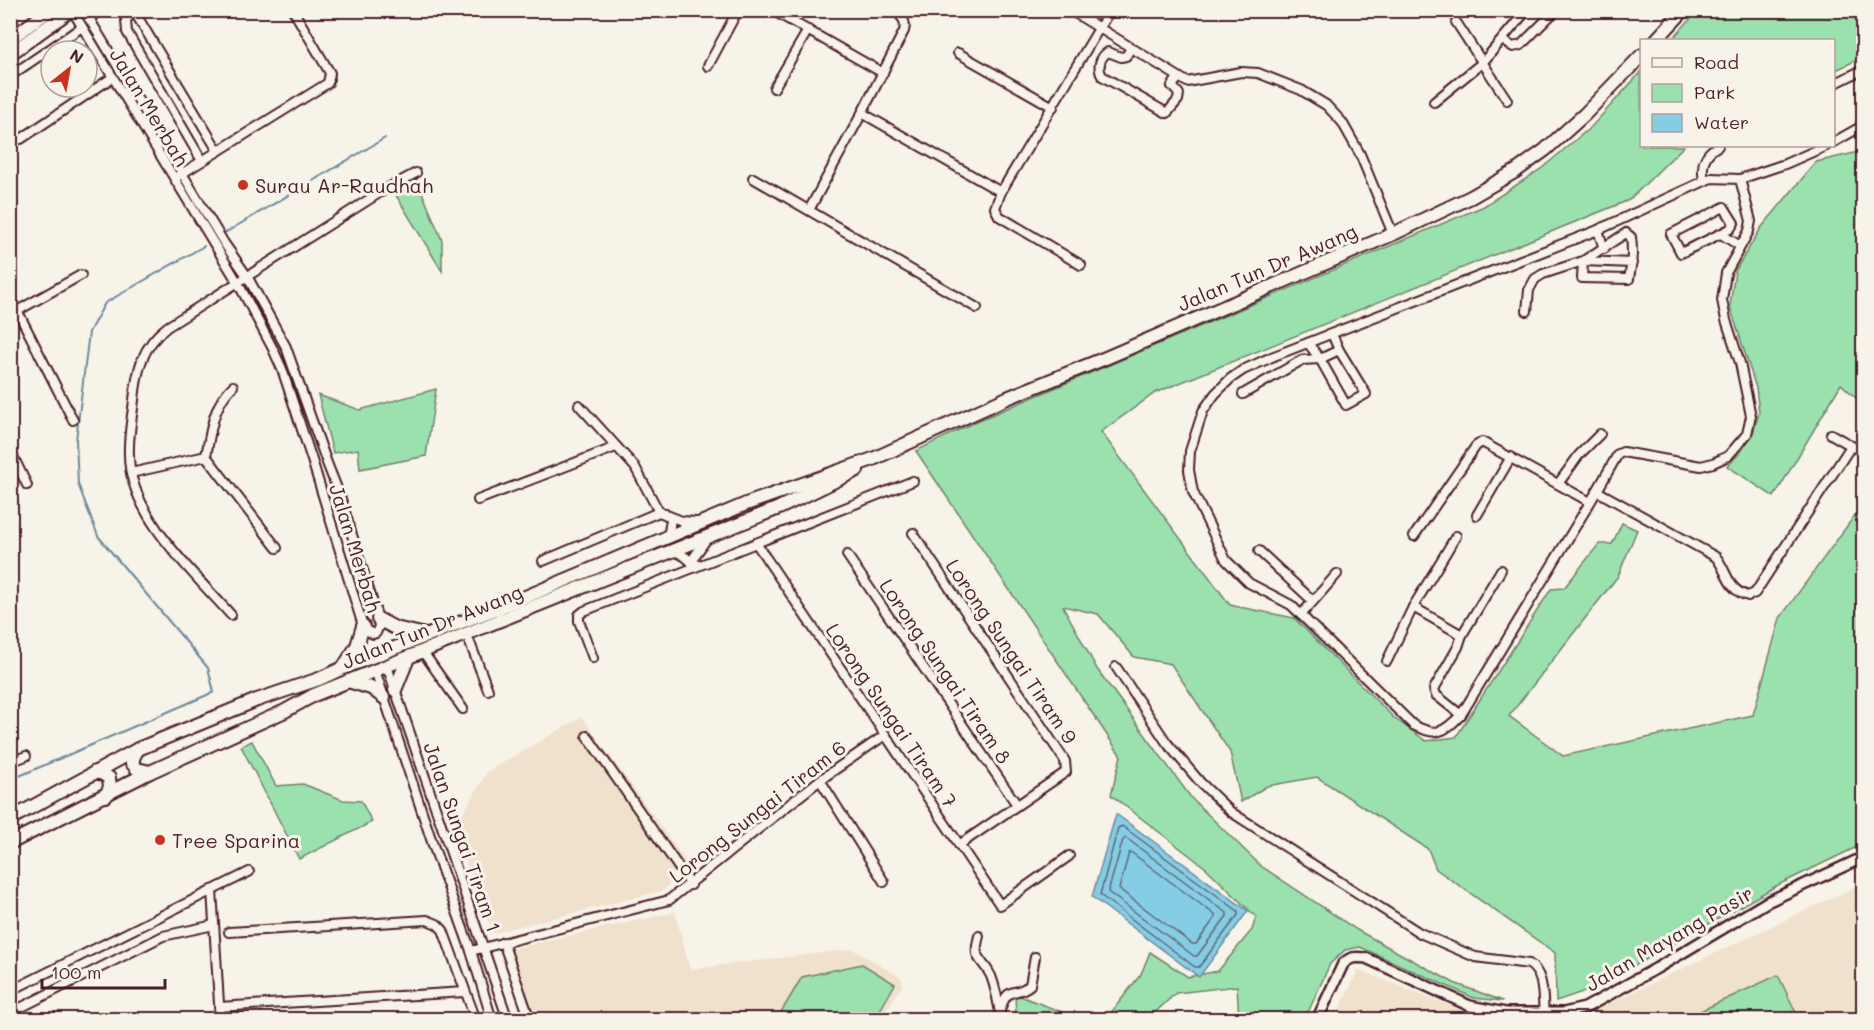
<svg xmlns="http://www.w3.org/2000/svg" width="1874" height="1030" font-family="Mali,sans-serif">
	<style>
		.built { fill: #f0e1cd }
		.green { fill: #9be1ae; stroke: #72806c; stroke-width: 1.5 }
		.water { fill: #85cde5; stroke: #6d879b; stroke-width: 1.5 }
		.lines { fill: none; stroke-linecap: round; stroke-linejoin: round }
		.shore { stroke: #626575; stroke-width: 1.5 }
		.stream { stroke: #6d879b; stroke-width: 2 }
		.minor-casing { stroke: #4a1f2b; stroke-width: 12 }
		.tertiary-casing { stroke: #4a1f2b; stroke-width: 14 }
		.primary-casing { stroke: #4a1f2b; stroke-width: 16 }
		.minor { stroke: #f7f3e8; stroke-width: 8 }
		.tertiary { stroke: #f7f3e8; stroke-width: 9 }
		.primary { stroke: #f7f3e8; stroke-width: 12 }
		.poi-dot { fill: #c8321e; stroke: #f7f3e8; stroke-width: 2 }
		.labels { text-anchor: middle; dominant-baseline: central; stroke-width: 6; stroke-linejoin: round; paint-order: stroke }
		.street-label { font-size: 20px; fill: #4a1f2b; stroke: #f7f3e8 }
		.poi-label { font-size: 20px; fill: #4a1f2b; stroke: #f7f3e8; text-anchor: start }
	</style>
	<rect width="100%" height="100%" fill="#f7f3e8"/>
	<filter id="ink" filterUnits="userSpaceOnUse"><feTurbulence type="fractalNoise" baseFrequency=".0167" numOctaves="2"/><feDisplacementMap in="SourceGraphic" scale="12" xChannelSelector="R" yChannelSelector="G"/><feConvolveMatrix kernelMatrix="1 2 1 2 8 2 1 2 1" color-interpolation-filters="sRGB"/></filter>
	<g filter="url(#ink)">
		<!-- built -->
		<g class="built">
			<polygon points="582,717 687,863 671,875 670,883 662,891 493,933 453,830 488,771"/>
			<polygon points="1863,883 1863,1019 1576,1019"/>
			<polygon points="675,912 690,969 853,949 901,978 903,984 881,1019 534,1019 510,949"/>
			<polygon points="1358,970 1485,1019 1335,1019"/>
		</g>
		<!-- green -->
		<g class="green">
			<polygon points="1813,11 1863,16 1863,57 1834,71 1834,40 1671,40 1698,11"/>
			<polygon points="1641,72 1642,146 1684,146 1629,200 1155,393 1101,432 1230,605 1294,618 1394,718 1426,741 1456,737 1551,589 1564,588 1599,544 1612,544 1622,523 1637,530 1618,576 1509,716 1563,756 1753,715 1780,618 1863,504 1863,844 1778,885 1597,987 1556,1001 1555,953 1436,869 1428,849 1317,777 1267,786 1241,802 1230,752 1171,664 1134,657 1098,614 1063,606 1097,669 1192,799 1261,866 1357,930 1454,983 1503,1001 1474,998 1360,947 1345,950 1330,964 1305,1019 1239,1019 1237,986 1176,993 1148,1019 1016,1019 1015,994 1075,1017 1110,1014 1141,974 1150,952 1188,977 1218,971 1252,930 1256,917 1206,868 1111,795 1121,756 916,451 977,421 1484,206 1541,169 1592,126"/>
			<polygon points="1863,151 1863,404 1841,384 1774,497 1727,466 1741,452 1753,433 1759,413 1756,388 1730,306 1735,271 1761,228 1816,162"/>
			<polygon points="416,178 442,240 442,271 394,192"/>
			<polygon points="436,389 426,456 360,469 358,449 333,453 318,395 360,410"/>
			<polygon points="252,741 276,786 303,784 343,800 361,801 372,822 299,859 241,746"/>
			<polygon points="862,964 895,984 875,1019 777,1019 802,977"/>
			<polygon points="1778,975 1799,1019 1683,1019"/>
		</g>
		<!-- water -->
		<polygon class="water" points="1116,814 1248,911 1199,977 1092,897"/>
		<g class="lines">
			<!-- shore -->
			<g class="shore">
				<polygon points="1122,826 1238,911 1238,915 1199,967 1195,967 1100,895 1118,828"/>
				<polygon points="1126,838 1227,913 1227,916 1197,956 1194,956 1108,892 1123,840"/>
				<polygon points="1129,853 1132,853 1215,915 1215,918 1196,944 1192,944 1119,889"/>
			</g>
			<!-- stream -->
			<g class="stream">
				<polyline points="223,234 385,138"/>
				<polyline points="10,780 214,692 208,668 98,536 78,484 76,440 89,332 105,303 204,246"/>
			</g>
			<defs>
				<g id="minor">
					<polyline points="72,10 238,283 273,349 282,369 312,460 363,626 366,630 373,634 376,633 379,626 378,619 340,496 327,463 286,347 247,276 224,243 84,10"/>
					<polyline points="134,10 126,20 127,32 202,161"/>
					<polyline points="772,10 883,73"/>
					<polyline points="1070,10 1187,82 1241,72 1258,73 1301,90 1326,105 1342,122 1360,154 1393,234"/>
					<polyline points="134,11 218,151"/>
					<polyline points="89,19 100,10"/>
					<polyline points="792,21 797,10"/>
					<polyline points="1456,22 1507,100"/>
					<polyline points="1502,40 1513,47 1521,45 1556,10"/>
					<path d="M 1131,48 L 1126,56 L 1121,57 L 1108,52 C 1100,57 1097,67 1102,76 L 1167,113 L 1178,100 L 1179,94 L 1172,86 L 1178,78"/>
					<polyline points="958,53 1053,107"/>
					<polyline points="708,66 738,10"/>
					<polyline points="10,76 82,27"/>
					<polyline points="1834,84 1862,70"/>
					<polyline points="774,88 808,30"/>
					<polyline points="1434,102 1483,62 1527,10"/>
					<polyline points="862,113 1001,192"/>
					<polyline points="10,139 21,139 113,77"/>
					<polyline points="1834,142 1864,125"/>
					<polyline points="178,176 328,83 330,73 293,10"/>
					<polyline points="753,178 977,308"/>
					<path d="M 1740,179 L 1751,221 L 1749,231 L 1726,273 L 1722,300 L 1726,320 L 1740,363 L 1751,416 L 1747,434 L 1728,456 L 1713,463 L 1701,466 L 1623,452 L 1618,454 L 1597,491 L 1461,715 C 1443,733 1437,737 1413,725 L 1291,605 L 1249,583 L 1226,560 L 1193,492 L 1189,470 L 1190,451 L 1203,411 L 1215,394 L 1230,379 L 1243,370 L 1274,356 L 1598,230 L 1711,178 L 1740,179 L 1785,164 L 1826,146"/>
					<path d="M 1704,181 C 1701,166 1703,154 1718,146"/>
					<polygon points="1724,207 1734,223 1730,229 1681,253 1671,234"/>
					<path d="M 809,210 L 862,113 L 904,31 C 907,21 902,17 894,10"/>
					<polyline points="1598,230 1604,249"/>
					<polyline points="1721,234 1740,246"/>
					<polyline points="1081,265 999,216 995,208 1001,192 1110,10"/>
					<path d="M 1527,311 L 1529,290 L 1535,279 L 1543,274 L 1583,261 L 1626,233 L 1631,237 C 1633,252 1632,265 1629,279 L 1582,278 L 1583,261 L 1632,263"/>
					<polyline points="18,312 73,420"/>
					<polyline points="10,315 81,275"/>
					<polyline points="1308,343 1320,359 1346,405 1366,394 1339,350 1332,334"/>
					<path d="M 233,386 C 213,405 211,430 206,456 L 277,548"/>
					<polyline points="1243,394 1302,360 1320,359 1339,350"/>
					<polyline points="579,405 635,467 659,512 682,521 696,522"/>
					<polyline points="1831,434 1864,453"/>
					<polyline points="10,450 27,485"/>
					<polyline points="131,473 206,456"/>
					<polyline points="1558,484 1579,455 1600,434"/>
					<path d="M 1597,491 L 1716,557 C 1728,572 1727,590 1748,596 L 1755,593 L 1851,446"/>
					<polyline points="478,500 616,447"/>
					<polyline points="1477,515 1511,457"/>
					<polyline points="913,533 1065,761 1066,772 959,845"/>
					<polyline points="665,536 669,532 671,519 666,514"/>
					<polyline points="1414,536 1476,446 1482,442 1590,502"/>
					<polyline points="756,543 1000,905 1069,856"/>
					<path d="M 673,551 C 683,554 689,558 694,566"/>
					<polyline points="1259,551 1313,601"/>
					<polyline points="847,555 1017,805"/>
					<polyline points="543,561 659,512"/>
					<polyline points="695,567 694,557 706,540"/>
					<polyline points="1413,607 1462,635"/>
					<path d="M 231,615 C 194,573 129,515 129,455 C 128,437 132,418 134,400 C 137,370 142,346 167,327 L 384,190 L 416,173"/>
					<polyline points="1301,615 1337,574"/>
					<polyline points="467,635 488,690"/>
					<polyline points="423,652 463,709"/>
					<polyline points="593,658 579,621 579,615 584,611 913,481"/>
					<polyline points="1387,661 1413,607 1456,536"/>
					<polyline points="387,666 508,1020"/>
					<path d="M 1116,667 L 1167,743 L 1200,782 L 1231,812 L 1420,933 L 1475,957 L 1529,964 C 1545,974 1542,996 1544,1014"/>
					<polyline points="375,670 433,845 471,951 492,1020"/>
					<polyline points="1461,715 1436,695 1434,689 1458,647 1462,635 1501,570"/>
					<polyline points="587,736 691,885"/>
					<polyline points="10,762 26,756"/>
					<polyline points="820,780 884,882"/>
					<polyline points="212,890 220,1020"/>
					<polyline points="229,932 427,920 437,924 443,930 476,1020"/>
					<path d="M 979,936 C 972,962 982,957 991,976 C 996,989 999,1006 1001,1020"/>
					<polyline points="503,942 530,1020"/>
					<polyline points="471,951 669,900 820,780 885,735"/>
					<polyline points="10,991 249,872"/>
					<polyline points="219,1007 465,992"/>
					<path d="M 1000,1010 C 1009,983 1014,998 1030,985 L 1035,957"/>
					<polyline points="10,1013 163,936 214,925"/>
				</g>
				<path id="tertiary" d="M 1317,1020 L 1343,964 C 1351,956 1356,957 1366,958 L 1470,1006 L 1506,1013 L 1564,1013 L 1585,1008 L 1657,968 L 1767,902 L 1864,857"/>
				<g id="primary">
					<polyline points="10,39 50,10"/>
					<polyline points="1656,40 1684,10"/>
					<polyline points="10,54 71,10"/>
					<polyline points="378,619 395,628 426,635"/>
					<polyline points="343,668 357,646 363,626"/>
					<polyline points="348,681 371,688 383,697"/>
					<polyline points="395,690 408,658"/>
					<polyline points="138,749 134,756 132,763 137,769 150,772"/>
					<polyline points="95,772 103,774 109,778 110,787 106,796"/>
					<polyline points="10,819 138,749 257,700 319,679 343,668 511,603 746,504 873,459 1007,398 1108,357 1393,234 1471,197 1516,171 1545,150 1585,114 1642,55"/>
					<polyline points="10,843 150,772 285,711 314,695 779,508 857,470"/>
				</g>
			</defs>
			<!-- minor casing -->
			<use href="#minor" class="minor-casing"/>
			<!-- tertiary casing -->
			<use href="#tertiary" class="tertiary-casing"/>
			<!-- primary casing -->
			<use href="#primary" class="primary-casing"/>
			<!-- minor -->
			<use href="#minor" class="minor"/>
			<!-- tertiary -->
			<use href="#tertiary" class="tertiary"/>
			<!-- primary -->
			<use href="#primary" class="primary"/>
		</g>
	</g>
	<!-- markers -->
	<g class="poi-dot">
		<circle cx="243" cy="185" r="6"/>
		<circle cx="160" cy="840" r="6"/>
	</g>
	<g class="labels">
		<!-- street labels -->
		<g class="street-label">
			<text transform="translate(150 107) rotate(59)">Jalan Merbah</text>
			<text transform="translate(1267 267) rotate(-23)">Jalan Tun Dr Awang</text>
			<text transform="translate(356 548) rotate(73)">Jalan Merbah</text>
			<text transform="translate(432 626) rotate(-22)">Jalan Tun Dr Awang</text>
			<text transform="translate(1012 651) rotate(56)">Lorong Sungai Tiram 9</text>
			<text transform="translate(946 671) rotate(56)">Lorong Sungai Tiram 8</text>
			<text transform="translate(892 715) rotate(56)">Lorong Sungai Tiram 7</text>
			<text transform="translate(757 811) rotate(-38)">Lorong Sungai Tiram 6</text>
			<text transform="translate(463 837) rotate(71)">Jalan Sungai Tiram 1</text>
			<text transform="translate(1669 938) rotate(-30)">Jalan Mayang Pasir</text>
		</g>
		<!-- poi labels -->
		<g class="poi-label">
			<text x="255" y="185">Surau Ar-Raudhah</text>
			<text x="172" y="840">Tree Sparina</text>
		</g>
	</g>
	<!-- margin -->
	<rect width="1874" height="1030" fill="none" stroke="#f7f3e8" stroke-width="36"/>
	<rect x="18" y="18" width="1838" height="994" fill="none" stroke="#4a1f2b" stroke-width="2" filter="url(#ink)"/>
	<!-- legend -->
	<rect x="1640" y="39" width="195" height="108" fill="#f7f3e8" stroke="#b29e9c" stroke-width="1.5"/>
	<rect x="1652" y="58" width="30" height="9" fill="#f7f3e8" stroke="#b29e9c" stroke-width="1.5"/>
	<text x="1694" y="69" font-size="18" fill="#4a1f2b">Road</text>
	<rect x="1652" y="84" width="30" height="18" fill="#9be1ae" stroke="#b29e9c" stroke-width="1.5"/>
	<text x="1694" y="99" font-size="18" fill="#4a1f2b">Park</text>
	<rect x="1652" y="114" width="30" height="18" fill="#85cde5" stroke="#b29e9c" stroke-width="1.5"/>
	<text x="1694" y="129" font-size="18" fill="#4a1f2b">Water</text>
	<!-- north arrow -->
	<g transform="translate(69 69) rotate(31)"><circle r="28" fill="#f7f3e8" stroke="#b29e9c" stroke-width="1.5"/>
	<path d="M0-4.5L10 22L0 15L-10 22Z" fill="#c8321e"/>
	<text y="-9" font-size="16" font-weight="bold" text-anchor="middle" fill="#4a1f2b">N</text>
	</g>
	<!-- scale -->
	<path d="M42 979v9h123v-9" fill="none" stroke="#4a1f2b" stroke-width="3"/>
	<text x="51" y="979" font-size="18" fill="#4a1f2b" stroke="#f7f3e8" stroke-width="4.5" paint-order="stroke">100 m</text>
</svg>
